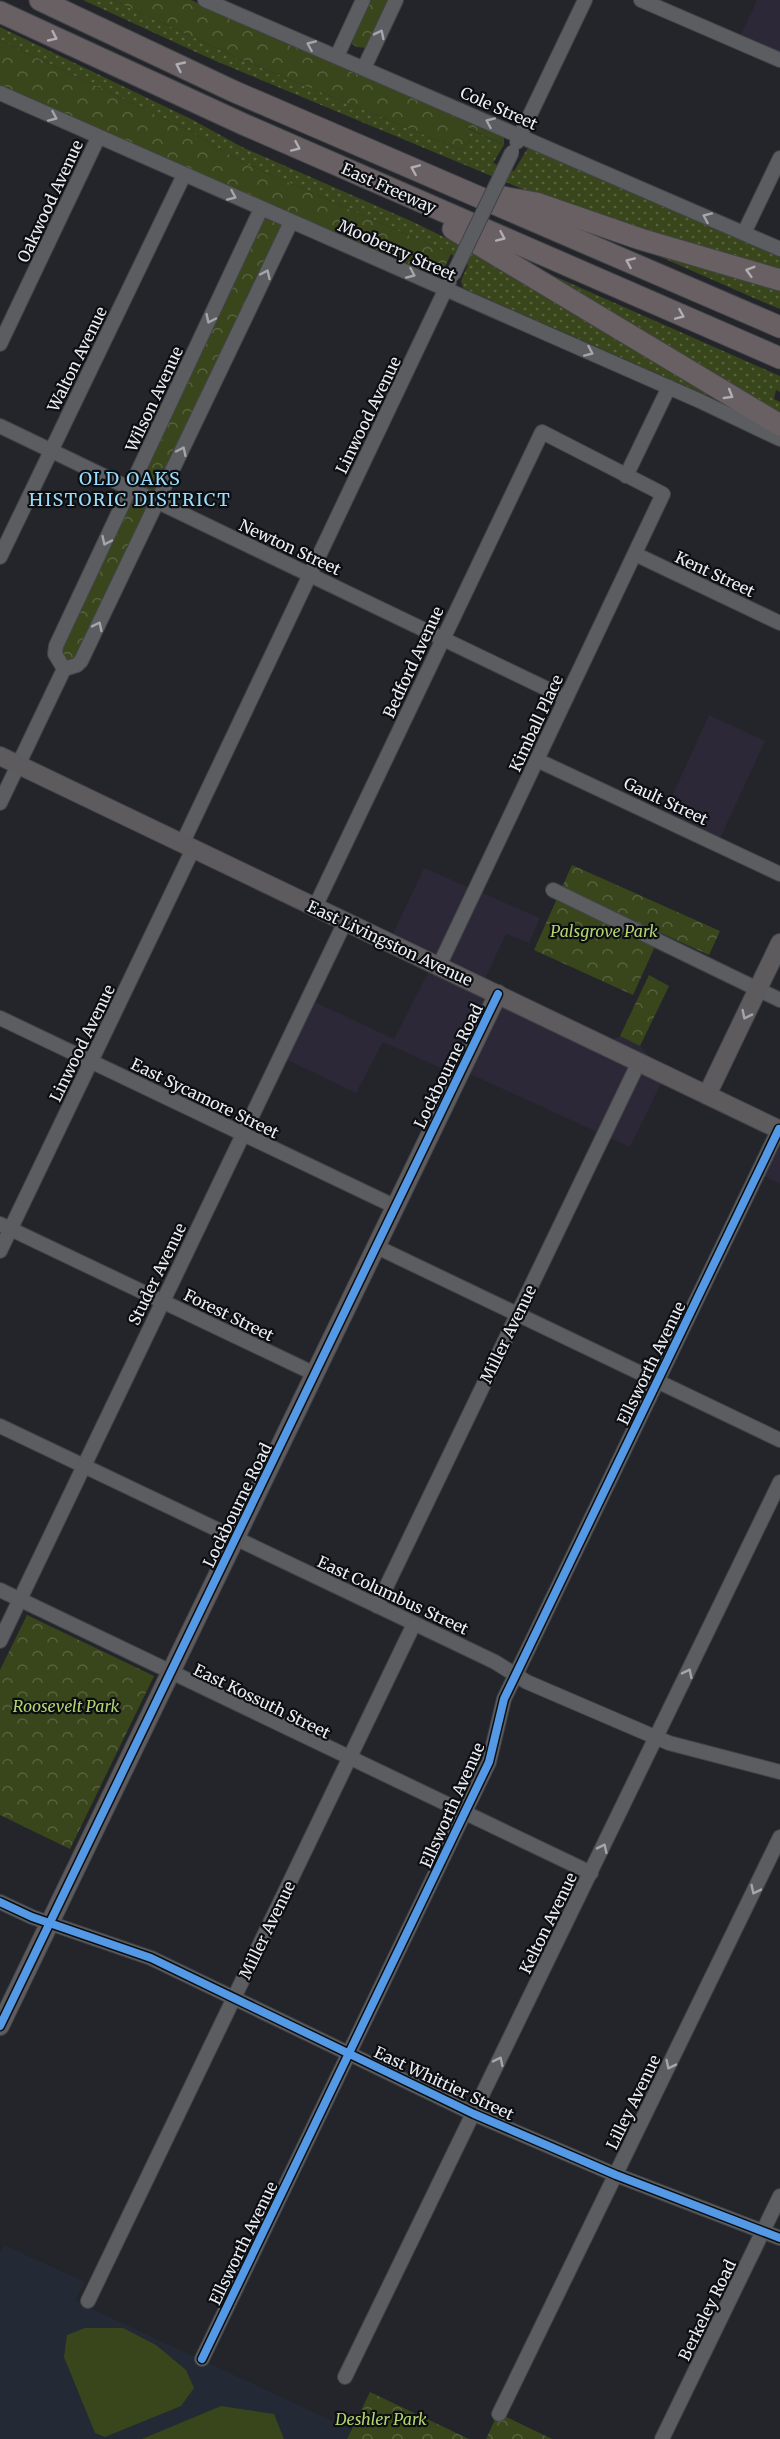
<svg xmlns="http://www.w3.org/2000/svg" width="780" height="2439" font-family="Merriweather,serif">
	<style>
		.commercial { fill: #2c2837 }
		.built { fill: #232935 }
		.grass { fill: url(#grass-dots) }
		.forest { fill: url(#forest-crowns) }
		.pitch { fill: #39461c }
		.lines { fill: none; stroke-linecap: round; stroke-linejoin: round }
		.minor-casing { stroke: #414447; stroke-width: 16 }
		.major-casing { stroke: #414447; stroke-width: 20 }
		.highway-casing { stroke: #414447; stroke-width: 23 }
		.minor { stroke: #5b5d60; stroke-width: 14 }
		.major { stroke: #5e5b5e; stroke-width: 18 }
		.highway { stroke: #696064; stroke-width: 21 }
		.minor-bridge-casing { stroke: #414447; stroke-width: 16; stroke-linecap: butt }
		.minor-bridge { stroke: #5b5d60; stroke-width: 14 }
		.cycleway-casing { stroke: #0c0e11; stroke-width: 11 }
		.cycleway { stroke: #5399e6; stroke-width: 8 }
		.oneway { stroke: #a3a6aa }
		.oneway2 { stroke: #b0aeb3 }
		.oneway3 { stroke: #a4a4a9 }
		.labels { text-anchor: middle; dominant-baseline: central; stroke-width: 4.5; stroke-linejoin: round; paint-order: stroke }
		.street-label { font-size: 16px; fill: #ebeef4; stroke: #0c0e11 }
		.park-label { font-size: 16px; font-style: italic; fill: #b4d470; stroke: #0c0e11 }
		.neighbourhood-label { font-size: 18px; letter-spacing: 1.5px; fill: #99dcfb; stroke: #0c0e11 }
	</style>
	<defs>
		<pattern id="grass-dots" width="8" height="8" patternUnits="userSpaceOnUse" patternTransform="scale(1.5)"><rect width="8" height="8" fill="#39461c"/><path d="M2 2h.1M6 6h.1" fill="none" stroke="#56613e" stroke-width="1.8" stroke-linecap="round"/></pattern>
		<pattern id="forest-crowns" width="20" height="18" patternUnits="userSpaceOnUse" patternTransform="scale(1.5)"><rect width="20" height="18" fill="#39461c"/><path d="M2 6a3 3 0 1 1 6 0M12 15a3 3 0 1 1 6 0" fill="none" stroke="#56613e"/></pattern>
	</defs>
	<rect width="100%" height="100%" fill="#23252a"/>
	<!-- commercial -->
	<g class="commercial">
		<polygon points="757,0 780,0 780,60 738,41"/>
		<polygon points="709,715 765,741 718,843 662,818"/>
		<polygon points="424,868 540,918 529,943 506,934 482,985 605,1043 620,1036 640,1046 666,1073 630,1147 470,1074 456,1075 383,1042 356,1093 279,1056 306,998 394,1039 433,963 389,942"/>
		<polygon points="780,1129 780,1184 755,1172"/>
	</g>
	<!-- built -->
	<polygon class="built" points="4,2245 85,2282 75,2301 352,2430 347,2439 0,2439 0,2253"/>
	<!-- grass -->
	<g class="grass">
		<polygon points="83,0 113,0 240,59 461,150 470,141 465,127 504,145 493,163 514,171 529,146 780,255 780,271 561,205 211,59"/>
		<polygon points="0,27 193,120 242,147 411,221 481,255 729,405 463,288 461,281 468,265 451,254 242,162 184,128 0,40"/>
		<polygon points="613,236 780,285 780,309 763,302"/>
		<polygon points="547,273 780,376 780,392 776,390 774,399 780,402 780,417"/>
	</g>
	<!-- forest -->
	<g class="forest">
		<polygon points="113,0 191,0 504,136 504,145 466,127 470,141 461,150 240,59"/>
		<polygon points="367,0 392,0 367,48 357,47 352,44 350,39"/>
		<polygon points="0,40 184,128 242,162 451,254 442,273 436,276 0,86"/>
		<polygon points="262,213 288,224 79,662 64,668 58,646"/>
		<polygon points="572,865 720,931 709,955 661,933 633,995 534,950"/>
		<polygon points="649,975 669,986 640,1046 620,1036"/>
		<polygon points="27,1615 154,1676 70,1849 0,1815 0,1670"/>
		<polygon points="370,2392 469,2439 347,2439"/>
		<polygon points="498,2413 552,2439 486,2439"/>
	</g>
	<!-- pitch -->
	<g class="pitch">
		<polygon points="85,2328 123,2328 156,2345 186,2370 194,2388 181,2406 105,2437 95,2433 64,2357 67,2335"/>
		<polygon points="221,2406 274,2414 284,2439 142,2439"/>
	</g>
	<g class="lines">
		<defs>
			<g id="minor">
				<polyline points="205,0 780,249"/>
				<polyline points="641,0 780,60"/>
				<polyline points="337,56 363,0"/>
				<polyline points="364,68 396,0"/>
				<polyline points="0,93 700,401 780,439"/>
				<polyline points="517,142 585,0"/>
				<polyline points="744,233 780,158"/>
				<polyline points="0,344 98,138"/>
				<polyline points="0,426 566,698"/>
				<polyline points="626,476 669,387"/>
				<polyline points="635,554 780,623"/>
				<polyline points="0,557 184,175"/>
				<polyline points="64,669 55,654 56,646 261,209"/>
				<polyline points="64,669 77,665 81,661 291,222"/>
				<polyline points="537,760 780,874"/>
				<polyline points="0,803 64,669"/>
				<polyline points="182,844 449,282"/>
				<polyline points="553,890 780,1000"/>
				<polyline points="315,907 542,432 663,494 439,966"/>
				<polyline points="0,1018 396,1207"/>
				<polyline points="0,1224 315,1374"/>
				<polyline points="377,1247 780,1440"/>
				<polyline points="0,1251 193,849"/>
				<polyline points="0,1426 447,1639 495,1662 527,1682 669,1743 780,1772"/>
				<polyline points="0,1590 591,1873"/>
				<polyline points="377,1606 639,1062"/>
				<polyline points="0,1641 345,922"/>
				<polyline points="0,1902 32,1917 151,1958 474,2114 616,2175 780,2238"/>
				<polyline points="88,2301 414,1624"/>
				<polyline points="202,2359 489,1762 504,1699 779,1129"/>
				<polyline points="345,2377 780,1482"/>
				<polyline points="499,2414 780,1837"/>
				<polyline points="662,2439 780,2196"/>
			</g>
			<g id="major">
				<polyline points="0,756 780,1130"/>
				<polyline points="707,1095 780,943"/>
				<polyline points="0,2026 498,994"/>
			</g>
			<g id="highway">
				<polyline points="40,0 233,91 780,327"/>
				<polyline points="0,12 243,124 780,358"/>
				<polyline points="502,197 536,203 640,239 780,280"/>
				<polyline points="453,229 780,425"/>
			</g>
		</defs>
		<!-- minor casing -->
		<use href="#minor" class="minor-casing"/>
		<!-- major casing -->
		<use href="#major" class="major-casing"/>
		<!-- highway casing -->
		<use href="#highway" class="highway-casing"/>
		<!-- minor -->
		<use href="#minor" class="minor"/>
		<!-- major -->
		<use href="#major" class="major"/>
		<!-- highway -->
		<use href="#highway" class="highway"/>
		<defs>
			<polyline id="minor-bridge" points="453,275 512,152"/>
		</defs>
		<!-- minor-bridge casing -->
		<use href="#minor-bridge" class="minor-bridge-casing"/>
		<!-- minor-bridge -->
		<use href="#minor-bridge" class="minor-bridge"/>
		<defs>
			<g id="cycleway">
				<polyline points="0,1902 32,1917 151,1958 474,2114 616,2175 780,2238"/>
				<polyline points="0,2026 498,994"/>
				<polyline points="202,2359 489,1762 504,1699 779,1129"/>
			</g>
		</defs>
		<!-- cycleway casing -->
		<use href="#cycleway" class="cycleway-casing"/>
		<!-- cycleway -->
		<use href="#cycleway" class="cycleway"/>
	</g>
	<!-- one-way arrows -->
	<defs><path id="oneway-chevron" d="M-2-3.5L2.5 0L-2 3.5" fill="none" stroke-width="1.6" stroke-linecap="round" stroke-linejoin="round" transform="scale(1.5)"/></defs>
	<g class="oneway">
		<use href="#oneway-chevron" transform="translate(380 34) rotate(-64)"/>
		<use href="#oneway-chevron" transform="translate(311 45) rotate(-157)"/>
		<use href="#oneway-chevron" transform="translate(53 117) rotate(24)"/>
		<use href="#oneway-chevron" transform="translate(490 122) rotate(-156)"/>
		<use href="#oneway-chevron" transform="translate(232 196) rotate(24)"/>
		<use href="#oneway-chevron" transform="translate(707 217) rotate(-156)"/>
		<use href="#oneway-chevron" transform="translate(266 274) rotate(-65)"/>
		<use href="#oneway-chevron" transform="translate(411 274) rotate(24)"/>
		<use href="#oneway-chevron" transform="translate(210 319) rotate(115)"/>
		<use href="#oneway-chevron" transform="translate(589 352) rotate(24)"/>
		<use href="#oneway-chevron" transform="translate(182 451) rotate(-65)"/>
		<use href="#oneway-chevron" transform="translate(106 541) rotate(115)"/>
		<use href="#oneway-chevron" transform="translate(98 626) rotate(-64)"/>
		<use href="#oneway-chevron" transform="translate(688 1673) rotate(-64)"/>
		<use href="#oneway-chevron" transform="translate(603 1848) rotate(-64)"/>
		<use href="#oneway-chevron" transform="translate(755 1890) rotate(116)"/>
		<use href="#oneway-chevron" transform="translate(499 2061) rotate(-64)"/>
		<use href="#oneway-chevron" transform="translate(670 2065) rotate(116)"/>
	</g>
	<g class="oneway2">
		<use href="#oneway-chevron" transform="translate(53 37) rotate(25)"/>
		<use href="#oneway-chevron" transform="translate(180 66) rotate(-155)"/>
		<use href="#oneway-chevron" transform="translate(296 147) rotate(24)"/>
		<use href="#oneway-chevron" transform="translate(415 169) rotate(-157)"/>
		<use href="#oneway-chevron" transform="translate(501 237) rotate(24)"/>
		<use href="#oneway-chevron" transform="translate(630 262) rotate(-156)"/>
		<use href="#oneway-chevron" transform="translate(750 271) rotate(-164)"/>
		<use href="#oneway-chevron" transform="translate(680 315) rotate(23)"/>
		<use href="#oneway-chevron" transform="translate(729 395) rotate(31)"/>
	</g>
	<use class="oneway3" href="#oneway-chevron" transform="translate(746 1015) rotate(116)"/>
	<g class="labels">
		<!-- street labels -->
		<g class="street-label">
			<text transform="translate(499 108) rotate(24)">Cole Street</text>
			<text transform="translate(389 188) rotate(24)">East Freeway</text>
			<text transform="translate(50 201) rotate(-65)">Oakwood Avenue</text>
			<text transform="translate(397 250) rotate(24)">Mooberry Street</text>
			<text transform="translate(77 359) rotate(-64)">Walton Avenue</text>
			<text transform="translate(154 399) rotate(-65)">Wilson Avenue</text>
			<text transform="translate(368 415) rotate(-64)">Linwood Avenue</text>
			<text transform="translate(290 547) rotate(25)">Newton Street</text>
			<text transform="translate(715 574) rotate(25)">Kent Street</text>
			<text transform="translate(413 662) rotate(-65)">Bedford Avenue</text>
			<text transform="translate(536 723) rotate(-65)">Kimball Place</text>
			<text transform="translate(666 801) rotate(25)">Gault Street</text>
			<text transform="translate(390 943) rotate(25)">East Livingston Avenue</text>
			<text transform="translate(82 1043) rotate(-64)">Linwood Avenue</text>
			<text transform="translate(448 1066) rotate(-64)">Lockbourne Road</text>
			<text transform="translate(205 1098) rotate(26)">East Sycamore Street</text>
			<text transform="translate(157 1274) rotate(-64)">Studer Avenue</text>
			<text transform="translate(229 1315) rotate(26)">Forest Street</text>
			<text transform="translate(508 1334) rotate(-64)">Miller Avenue</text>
			<text transform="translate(651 1363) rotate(-64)">Ellsworth Avenue</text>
			<text transform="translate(237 1505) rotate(-64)">Lockbourne Road</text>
			<text transform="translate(393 1595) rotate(25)">East Columbus Street</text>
			<text transform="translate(262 1701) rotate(26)">East Kossuth Street</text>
			<text transform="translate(452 1805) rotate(-66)">Ellsworth Avenue</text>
			<text transform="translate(548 1923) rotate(-64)">Kelton Avenue</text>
			<text transform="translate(267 1930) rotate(-64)">Miller Avenue</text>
			<text transform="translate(444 2083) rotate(25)">East Whittier Street</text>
			<text transform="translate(633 2102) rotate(-64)">Lilley Avenue</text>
			<text transform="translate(243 2243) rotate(-64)">Ellsworth Avenue</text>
			<text transform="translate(707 2310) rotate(-64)">Berkeley Road</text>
		</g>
		<!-- park labels -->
		<g class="park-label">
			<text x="604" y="931">Palsgrove Park</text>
			<text x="66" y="1706">Roosevelt Park</text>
			<text x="381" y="2419">Deshler Park</text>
		</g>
		<!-- neighbourhood labels -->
		<g class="neighbourhood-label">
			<text x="130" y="478">OLD OAKS<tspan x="130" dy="21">HISTORIC DISTRICT</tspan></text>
		</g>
	</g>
</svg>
